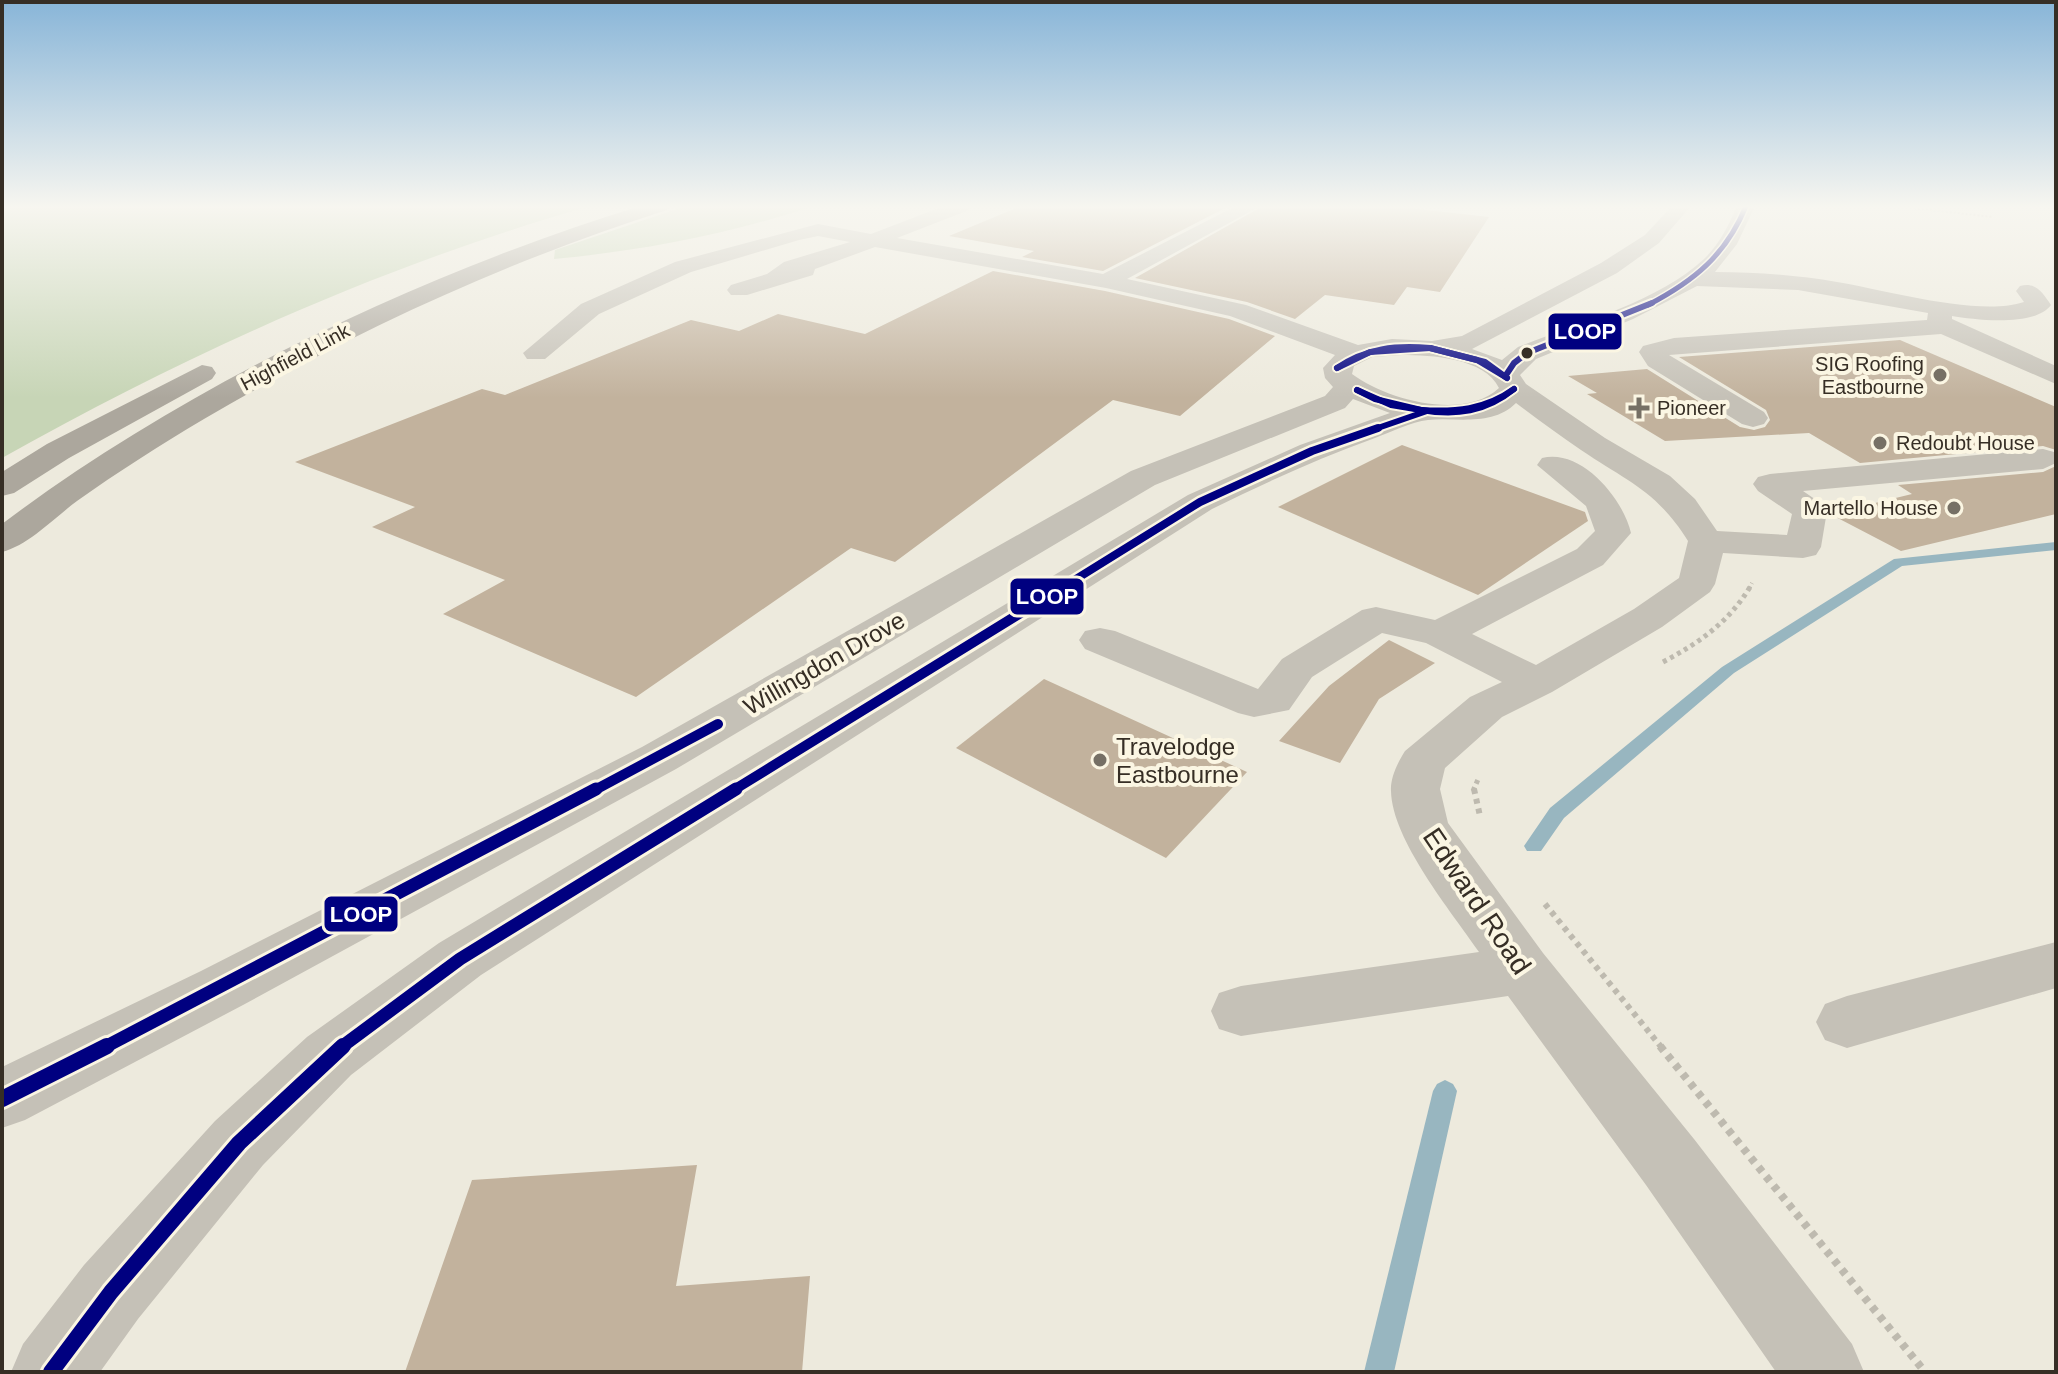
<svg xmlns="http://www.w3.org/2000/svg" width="2058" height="1374" font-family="Helvetica,sans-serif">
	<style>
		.green { fill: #c7d5b6 }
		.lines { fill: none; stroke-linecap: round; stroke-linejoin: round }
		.stream { fill: #98b6c0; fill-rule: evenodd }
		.building { fill: #c2b29d }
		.path-far4 { stroke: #bebaaf; stroke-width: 2; stroke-dasharray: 2 2; stroke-linecap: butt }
		.path-far3 { stroke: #bebaaf; stroke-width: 4; stroke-dasharray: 3 3; stroke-linecap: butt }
		.path-far2 { stroke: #bebaaf; stroke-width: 5; stroke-dasharray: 4 4; stroke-linecap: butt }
		.path-far1 { stroke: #bebaaf; stroke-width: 6; stroke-dasharray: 5 5; stroke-linecap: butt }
		.path { stroke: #bebaaf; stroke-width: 8; stroke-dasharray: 6 6; stroke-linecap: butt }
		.minor { fill: #c5c1b7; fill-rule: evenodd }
		.highway { fill: #aca79d; fill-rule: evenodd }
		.bus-1-far5-casing { stroke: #fbf6e3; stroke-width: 8 }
		.bus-1-far4-casing { stroke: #fbf6e3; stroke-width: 10 }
		.bus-1-far3-casing { stroke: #fbf6e3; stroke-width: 13 }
		.bus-1-far2-casing { stroke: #fbf6e3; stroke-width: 16 }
		.bus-1-far1-casing { stroke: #fbf6e3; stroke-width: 19 }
		.bus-1-casing { stroke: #fbf6e3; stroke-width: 22 }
		.bus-1-far5 { stroke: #000080; stroke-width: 5 }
		.bus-1-far4 { stroke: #000080; stroke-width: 6 }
		.bus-1-far3 { stroke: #000080; stroke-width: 8 }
		.bus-1-far2 { stroke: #000080; stroke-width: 10 }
		.bus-1-far1 { stroke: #000080; stroke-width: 13 }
		.bus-1 { stroke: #000080; stroke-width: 16 }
		.bus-dot { fill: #362e25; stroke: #fbf6e3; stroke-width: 3 }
		.poi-dot { fill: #767065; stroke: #fbf6e3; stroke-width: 3 }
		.labels { text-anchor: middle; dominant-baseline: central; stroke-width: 8; stroke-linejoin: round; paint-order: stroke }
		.far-street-label { font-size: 20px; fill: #362e25; stroke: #fbf6e3 }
		.far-poi-label { font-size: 20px; fill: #362e25; stroke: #fbf6e3; text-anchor: end }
		.street-label { font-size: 24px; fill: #362e25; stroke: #fbf6e3 }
		.poi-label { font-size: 24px; fill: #362e25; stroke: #fbf6e3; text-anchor: start }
		.near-street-label { font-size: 28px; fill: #362e25; stroke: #fbf6e3 }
		.line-badge { stroke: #fbf6e3; stroke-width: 3 }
		.badge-label { font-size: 22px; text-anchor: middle; font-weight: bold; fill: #fff }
	</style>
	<rect width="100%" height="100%" fill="#edeadd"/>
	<!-- green -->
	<g class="green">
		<path d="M 2,206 L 590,206 C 384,265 189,353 2,458 Z"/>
		<path d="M 686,206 L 813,206 C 730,234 641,251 554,259 L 555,250 Z"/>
	</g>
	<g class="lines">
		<!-- stream -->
		<g class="stream">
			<polygon points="2056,542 2056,550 1902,566 1734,673 1564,818 1541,851 1527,851 1524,846 1550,808 1722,667 1894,559"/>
			<polygon points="1445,1080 1453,1084 1457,1091 1394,1372 1364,1372 1433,1091 1437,1084"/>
		</g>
	</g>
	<!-- building -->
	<g class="building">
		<polygon points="1021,206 1229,206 1103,271 1022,257 1034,251 949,236"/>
		<polygon points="1263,206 1391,206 1489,217 1440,292 1407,287 1394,305 1325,295 1295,319 1247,302 1135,278"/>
		<polygon points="993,271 1105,291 1229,319 1275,336 1180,416 1113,400 895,562 851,548 636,697 443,614 505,580 372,527 415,507 295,462 482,389 505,395 691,320 739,331 778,314 865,334"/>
		<polygon points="1900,340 2056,407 2056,450 2043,446 1860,463 1809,433 1665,441 1587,394 1597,393 1568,376 1647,369 1740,427 1754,430 1765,427 1770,420 1766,410 1679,357"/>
		<polygon points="1402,445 1585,512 1588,521 1478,595 1278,507"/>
		<polygon points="2056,466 2056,514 1901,551 1830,514 1912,494 1898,485 2043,472"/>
		<polygon points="1389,640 1435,663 1379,699 1340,763 1279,741 1329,686"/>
		<polygon points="1044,679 1247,772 1166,858 956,748"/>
		<polygon points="697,1165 676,1286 810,1276 802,1372 405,1372 472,1180"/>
	</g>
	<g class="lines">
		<!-- path-far4 -->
		<polyline class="path-far4" points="1894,206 1993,217"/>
		<!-- path-far3 -->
		<polyline class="path-far3" points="1749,589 1752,583"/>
		<!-- path-far2 -->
		<g class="path-far2">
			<path d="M 1663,662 C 1699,643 1729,622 1750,587"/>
			<polyline points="1473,791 1479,777"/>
		</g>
		<!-- path-far1 -->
		<g class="path-far1">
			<polyline points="1474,789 1480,816"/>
			<polyline points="1545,904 1662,1048"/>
		</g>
		<!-- path -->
		<polyline class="path" points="1660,1046 1925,1372"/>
		<!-- minor -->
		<g class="minor">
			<path d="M 944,206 L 971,206 L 969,210 L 897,238 L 1103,274 L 1236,206 L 1260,206 L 1127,279 L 1246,305 L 1358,345 L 1392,339 L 1432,341 L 1462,336 L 1601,263 L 1645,235 L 1672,206 L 1691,206 L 1659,243 L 1617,273 L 1472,349 L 1502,360 L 1518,347 C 1576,324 1658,302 1704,259 C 1719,245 1729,225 1737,206 L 1755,206 L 1737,244 L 1715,272 C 1756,272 1797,275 1837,282 C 1885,290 1979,317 2024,302 L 2016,291 L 2020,286 C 2036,282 2042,292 2051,305 C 2035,327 1976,320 1952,316 L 1952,319 L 2056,366 L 2056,384 L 1941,334 L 1669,355 L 1764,412 L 1768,418 L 1764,424 L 1753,427 L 1742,424 L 1648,366 L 1639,352 L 1643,346 L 1674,338 L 1927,320 L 1928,313 L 1798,290 L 1697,286 L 1633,319 L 1536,359 L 1520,375 L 1526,384 L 1605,438 L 1670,476 L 1695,499 L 1717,531 L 1787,535 L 1792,514 L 1758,491 L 1753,484 L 1758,477 L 1770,474 L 2043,449 L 2054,452 L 2056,463 L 2043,469 L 1803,491 L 1822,504 L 1827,511 L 1821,547 L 1816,555 L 1803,558 L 1723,553 L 1715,584 L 1710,592 L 1662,627 L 1552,692 L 1502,717 L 1445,768 L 1440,789 L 1448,823 L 1543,953 L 1694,1139 L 1852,1344 L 1864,1372 L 1776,1372 L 1646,1185 L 1508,996 L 1241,1036 L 1219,1029 L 1211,1011 L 1219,993 L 1241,986 L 1479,952 C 1451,911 1392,840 1391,791 C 1390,778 1398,762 1405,751 L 1470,697 L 1502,682 L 1426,643 L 1382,633 L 1312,677 L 1289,710 L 1254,717 L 1238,713 L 1085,649 L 1079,640 L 1085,631 L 1100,628 L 1115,631 L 1258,689 L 1282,659 L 1362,610 L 1376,607 L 1435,620 L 1577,549 L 1595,531 L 1586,506 L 1537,465 L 1542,458 C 1581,448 1623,498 1631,533 L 1603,565 L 1472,634 L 1536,665 L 1634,609 L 1679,578 L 1688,541 C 1656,490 1628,482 1581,450 C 1559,435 1537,419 1516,403 C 1492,427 1457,417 1428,420 C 1411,422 1391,432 1375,438 C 1319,458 1265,483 1212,509 L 481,975 L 351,1075 L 263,1165 L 138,1319 L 100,1372 L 11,1372 L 23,1344 L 84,1265 L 215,1121 L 307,1037 L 439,943 L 1188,495 L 1300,445 L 1390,413 L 1353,399 L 1345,408 L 1155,485 L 676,769 L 243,1005 L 25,1120 L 2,1128 L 2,1067 L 201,971 L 642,747 L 1131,471 L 1325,396 L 1333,387 L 1325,378 L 1323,368 L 1335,355 L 1230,316 L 1106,288 L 875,247 L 815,269 L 813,275 L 747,295 L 731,295 L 727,290 L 731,285 L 767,274 L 784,262 L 850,242 L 818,236 L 799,240 L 691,272 L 599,314 L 545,359 L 527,359 L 523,353 L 581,304 L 675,262 L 818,224 L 871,234 ZM 1402,355 C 1431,355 1485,358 1499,388 C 1464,421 1387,400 1352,374 L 1354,366 L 1372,357 Z"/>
			<polygon points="2056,942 2056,988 1847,1048 1825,1040 1816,1022 1825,1004 1847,996"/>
		</g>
		<!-- highway -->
		<g class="highway">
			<path d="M 640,206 L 669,206 L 667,210 C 504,262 351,333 204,419 C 160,445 118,472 77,501 C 54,518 29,545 2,552 L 2,524 C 186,385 421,274 640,206 Z"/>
			<polygon points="202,365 212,367 216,373 212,379 69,458 14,493 2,496 2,472 47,444"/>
		</g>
		<defs>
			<path id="bus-1-far5" d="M 1648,305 C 1694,281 1726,255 1746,206"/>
			<g id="bus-1-far4">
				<polyline points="1430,348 1485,362 1507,378"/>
				<polyline points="1430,348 1477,360 1507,378"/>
				<path d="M 1337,368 C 1366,348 1396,345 1430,348"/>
				<polyline points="1337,368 1370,352 1430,348"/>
				<polyline points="1506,375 1514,363 1527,353 1652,303"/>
				<polyline points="1357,390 1375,399 1421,410"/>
				<polyline points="1357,390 1391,405 1421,410"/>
				<path d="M 1421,410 C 1455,412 1485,410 1514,389"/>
				<path d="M 1421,410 C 1456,416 1486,412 1514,389"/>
				<polyline points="1372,430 1427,411"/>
			</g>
			<polyline id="bus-1-far3" points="1060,589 1200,502 1312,451 1378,428"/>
			<g id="bus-1-far2">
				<polyline points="593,791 718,724"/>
				<polyline points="732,791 1063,587"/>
			</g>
			<g id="bus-1-far1">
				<polyline points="103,1048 596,789"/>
				<polyline points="340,1048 460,959 736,789"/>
			</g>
			<g id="bus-1">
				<polyline points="2,1099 107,1046"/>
				<polyline points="51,1372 111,1292 239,1143 343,1046"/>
			</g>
		</defs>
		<!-- bus-1-far5 casing -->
		<use href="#bus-1-far5" class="bus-1-far5-casing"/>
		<!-- bus-1-far4 casing -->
		<use href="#bus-1-far4" class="bus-1-far4-casing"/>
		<!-- bus-1-far3 casing -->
		<use href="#bus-1-far3" class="bus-1-far3-casing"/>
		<!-- bus-1-far2 casing -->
		<use href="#bus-1-far2" class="bus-1-far2-casing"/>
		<!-- bus-1-far1 casing -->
		<use href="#bus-1-far1" class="bus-1-far1-casing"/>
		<!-- bus-1 casing -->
		<use href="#bus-1" class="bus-1-casing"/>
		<!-- bus-1-far5 -->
		<use href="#bus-1-far5" class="bus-1-far5"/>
		<!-- bus-1-far4 -->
		<use href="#bus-1-far4" class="bus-1-far4"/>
		<!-- bus-1-far3 -->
		<use href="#bus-1-far3" class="bus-1-far3"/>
		<!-- bus-1-far2 -->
		<use href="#bus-1-far2" class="bus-1-far2"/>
		<!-- bus-1-far1 -->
		<use href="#bus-1-far1" class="bus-1-far1"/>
		<!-- bus-1 -->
		<use href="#bus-1" class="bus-1"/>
	</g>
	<!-- sky -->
	<linearGradient id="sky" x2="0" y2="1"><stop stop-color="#88b5d8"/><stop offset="0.52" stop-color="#f7f6f0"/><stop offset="1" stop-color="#f7f6f0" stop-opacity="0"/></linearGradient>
	<rect width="2058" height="398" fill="url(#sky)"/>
	<!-- markers -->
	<circle class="bus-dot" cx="1527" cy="353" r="7"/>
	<g class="poi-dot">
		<circle cx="1940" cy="375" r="8"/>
		<path d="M1635 396h8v8h8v8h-8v8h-8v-8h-8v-8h8z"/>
		<circle cx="1880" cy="443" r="8"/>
		<circle cx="1954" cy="508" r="8"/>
		<circle cx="1100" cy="760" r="8"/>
	</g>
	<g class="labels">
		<!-- far-street labels -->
		<g class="far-street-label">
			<text transform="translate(295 357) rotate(-28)">Highfield Link</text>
		</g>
		<!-- far-poi labels -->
		<g class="far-poi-label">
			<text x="1924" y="364">SIG Roofing<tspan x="1924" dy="23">Eastbourne</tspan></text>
			<text x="1657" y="408" text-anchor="start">Pioneer</text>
			<text x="1896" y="443" text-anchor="start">Redoubt House</text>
			<text x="1938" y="508">Martello House</text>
		</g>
		<!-- street labels -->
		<g class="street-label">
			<text transform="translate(824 663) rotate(-30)">Willingdon Drove</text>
		</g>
		<!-- poi labels -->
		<g class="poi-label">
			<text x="1116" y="746">Travelodge<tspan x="1116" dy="28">Eastbourne</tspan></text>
		</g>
		<!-- near-street labels -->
		<g class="near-street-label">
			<text transform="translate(1477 901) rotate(56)">Edward Road</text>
		</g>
	</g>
	<g class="line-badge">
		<rect x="1547" y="312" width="76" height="39" rx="8" fill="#000080"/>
		<rect x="1009" y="577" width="76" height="39" rx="8" fill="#000080"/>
		<rect x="323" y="895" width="76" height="38" rx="8" fill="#000080"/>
	</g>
	<g class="badge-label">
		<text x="1585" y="339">LOOP</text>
		<text x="1047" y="604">LOOP</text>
		<text x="361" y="922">LOOP</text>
	</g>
	<!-- border -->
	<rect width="2058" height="1374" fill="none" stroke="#362e25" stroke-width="8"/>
</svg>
